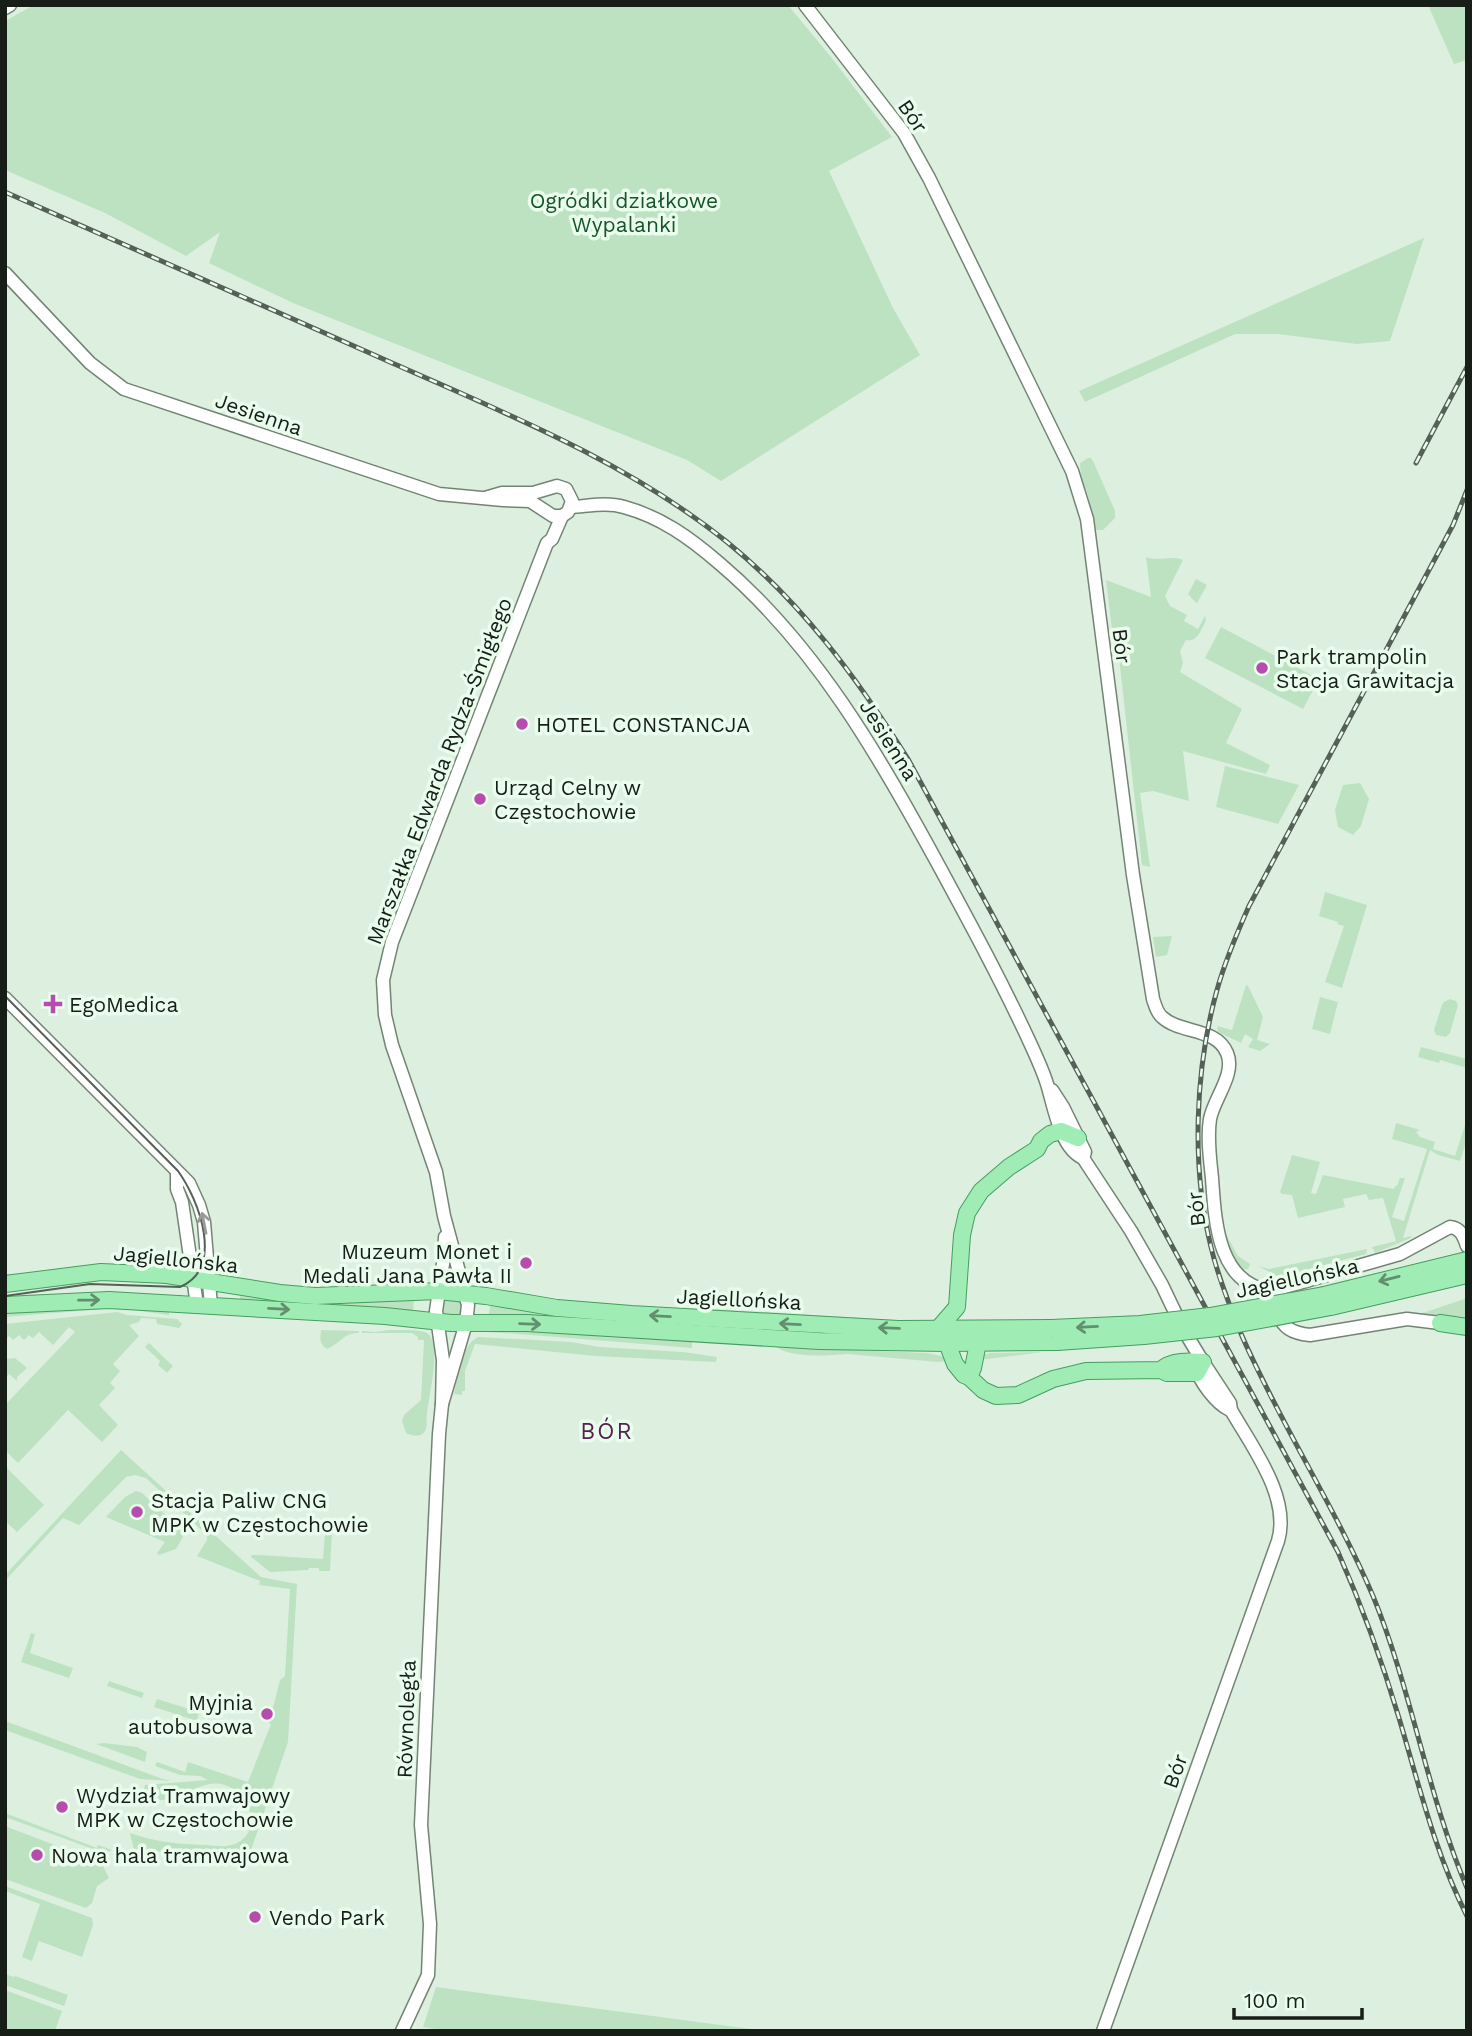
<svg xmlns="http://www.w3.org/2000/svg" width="1472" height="2036" font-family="'Work Sans',sans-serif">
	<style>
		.green { fill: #bce2c2 }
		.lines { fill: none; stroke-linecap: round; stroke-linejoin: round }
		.tertiary-casing { stroke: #738475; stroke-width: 15 }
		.primary-casing { stroke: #469d5e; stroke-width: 18 }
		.tertiary { stroke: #fff; stroke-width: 12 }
		.primary { stroke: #9fedb5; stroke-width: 16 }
		.tram { stroke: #556057; stroke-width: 2 }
		.rail-casing { stroke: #556057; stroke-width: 5 }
		.rail { stroke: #eafded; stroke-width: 2.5; stroke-dasharray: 8; stroke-linecap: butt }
		.primary-bridge-casing { stroke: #469d5e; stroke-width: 18; stroke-linecap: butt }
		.primary-bridge { stroke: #9fedb5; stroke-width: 16 }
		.oneway { stroke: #979a97 }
		.oneway2 { stroke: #62906e }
		.poi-dot { fill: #b54cae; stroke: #eafded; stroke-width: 2.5 }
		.labels { text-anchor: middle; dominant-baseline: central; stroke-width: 7; stroke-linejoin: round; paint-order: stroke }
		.street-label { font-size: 21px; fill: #171e18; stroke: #eafded }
		.park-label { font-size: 21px; fill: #165329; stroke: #eafded }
		.poi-label { font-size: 21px; fill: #171e18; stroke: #eafded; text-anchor: start }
		.neighbourhood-label { font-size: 23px; letter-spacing: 2px; fill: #542151; stroke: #eafded }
	</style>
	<rect width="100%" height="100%" fill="#ddf0e0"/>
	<!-- green -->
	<g class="green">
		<polygon points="34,5 788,5 831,57 892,137 829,171 893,308 920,355 721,481 687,460 293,303 209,263 220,232 186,256 105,213 5,170 5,21"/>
		<polygon points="1428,5 1467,5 1467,60 1454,64"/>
		<polygon points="1424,238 1390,341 1357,344 1278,334 1235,334 1085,402 1079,391"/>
		<polygon points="1088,458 1091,458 1094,463 1115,511 1115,518 1103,530 1096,530 1087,492 1081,478 1080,463"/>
		<path d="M 1146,557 C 1158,562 1172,555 1183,560 L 1165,596 L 1170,606 L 1187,615 L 1184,621 L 1198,629 L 1205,616 L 1206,620 C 1202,629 1197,643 1186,640 L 1180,651 L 1183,663 L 1180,672 L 1242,709 L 1226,743 L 1270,765 L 1266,774 L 1183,751 L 1189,801 L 1153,791 L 1140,793 L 1150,867 L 1142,865 L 1116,630 L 1112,630 L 1106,580 L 1151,597 Z"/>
		<polygon points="1196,579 1207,585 1197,603 1193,600 1188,594"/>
		<polygon points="1221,627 1319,679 1303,709 1205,658"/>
		<polygon points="1225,766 1299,785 1278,824 1216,807"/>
		<polygon points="1360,783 1369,799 1361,826 1353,835 1338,827 1335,810 1343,785"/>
		<polygon points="1325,892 1367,905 1342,988 1325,982 1344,926 1337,924 1338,922 1319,916"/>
		<polygon points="1172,936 1167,955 1156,957 1153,937"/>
		<polygon points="1246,985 1248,986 1263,1017 1257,1040 1270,1044 1260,1051 1248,1047 1253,1039 1245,1034 1241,1043 1218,1032 1217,1026 1232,1030"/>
		<polygon points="1320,997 1338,1002 1330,1034 1312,1029"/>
		<polygon points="1450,999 1456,1001 1458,1005 1450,1033 1446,1037 1436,1035 1434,1030 1442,1005 1444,1002"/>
		<polygon points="1421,1047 1467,1059 1467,1068 1440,1060 1439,1063 1418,1057"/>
		<polygon points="1467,1119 1467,1140 1460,1161 1438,1155 1430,1150 1403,1238 1411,1236 1411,1238 1375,1253 1372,1247 1396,1241 1383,1198 1369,1200 1366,1194 1343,1199 1345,1207 1298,1218 1292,1195 1282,1194 1280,1192 1292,1155 1320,1162 1311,1193 1316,1194 1323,1175 1394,1189 1395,1186 1397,1186 1400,1178 1405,1178 1392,1217 1404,1221 1427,1149 1392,1139 1396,1123 1420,1130 1416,1132 1420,1137 1435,1142 1433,1149 1455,1156"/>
		<path d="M 1223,1229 L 1238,1256 L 1250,1264 L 1248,1269 L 1242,1270 C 1230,1257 1226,1246 1223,1229 Z"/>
		<polygon points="1367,1249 1366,1254 1279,1277 1258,1266 1269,1269"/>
		<polygon points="240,1296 291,1302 414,1297 413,1314 240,1303"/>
		<polygon points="1467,1298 1467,1321 1456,1321 1420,1314"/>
		<polygon points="444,1299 460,1301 463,1306 459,1315 445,1316 442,1313"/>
		<polygon points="491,1301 694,1323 488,1319"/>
		<polygon points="76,1305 170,1308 169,1315 117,1308 5,1317 5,1310"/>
		<polygon points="711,1309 931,1322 935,1323 707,1315 707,1310"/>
		<polygon points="117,1312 127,1315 177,1319 182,1324 179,1328 157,1324 156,1319 141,1318 139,1322 129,1325 139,1336 113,1364 120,1371 110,1383 115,1388 99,1405 118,1425 102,1442 68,1410 18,1463 5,1450 5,1405 75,1332 69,1327 53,1345 39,1332 33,1338 29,1335 24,1340 19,1335 13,1340 9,1336 5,1340 5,1324"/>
		<path d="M 487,1327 L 570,1331 L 602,1337 L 692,1342 L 692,1348 C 623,1343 555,1336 487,1332 Z"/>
		<path d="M 321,1330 L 359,1331 L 359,1333 C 344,1332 340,1344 327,1349 C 319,1344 320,1338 321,1330 Z"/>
		<path d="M 389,1330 C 397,1330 421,1329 427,1333 C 443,1344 428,1398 427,1414 C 426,1419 428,1426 425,1431 C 421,1438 412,1436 406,1433 L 402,1421 L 404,1415 L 421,1400 L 424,1340 L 418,1340 L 418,1337 L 412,1333 L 362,1333 L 362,1331 L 375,1332 Z"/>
		<path d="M 478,1337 L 571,1342 L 600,1347 L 683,1352 L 717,1357 L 716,1362 L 595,1356 L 475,1344 L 465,1371 L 465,1391 L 462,1391 L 462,1395 L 454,1394 C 458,1376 460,1346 478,1337 Z"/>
		<polygon points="149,1343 173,1366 167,1373 158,1365 160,1361 145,1347"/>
		<path d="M 776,1347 L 928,1353 L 941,1356 L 948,1361 L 938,1362 L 847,1354 C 826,1356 793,1358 776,1347 Z"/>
		<polygon points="1043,1352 979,1360 984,1355 990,1353"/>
		<polygon points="5,1358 7,1359 15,1358 27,1368 17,1377 17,1381 9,1374 5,1378"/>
		<path d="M 121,1450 L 261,1577 L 297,1584 L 288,1742 L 249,1856 L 238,1854 L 138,1851 L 134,1850 L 130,1833 C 155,1842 178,1844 205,1845 C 211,1845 220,1847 226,1846 C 264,1841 255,1794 224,1785 C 203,1778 184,1799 162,1800 C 155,1801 148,1798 141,1796 L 145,1785 L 208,1780 L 200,1776 L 180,1775 L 155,1766 L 157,1762 L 185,1772 L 188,1762 L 248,1782 L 271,1724 L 269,1723 L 280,1680 L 285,1676 L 290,1589 L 259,1585 L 260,1581 L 197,1556 L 207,1540 L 207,1535 L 146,1478 L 135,1475 L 126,1477 L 79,1525 L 63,1518 L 5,1581 L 5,1575 Z"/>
		<polygon points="7,1468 44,1505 17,1532 5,1521"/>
		<polygon points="136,1491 142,1493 180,1528 183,1537 176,1549 159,1555 157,1553 165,1542 106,1517 125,1497"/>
		<polygon points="326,1520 330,1520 329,1531 332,1531 330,1571 319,1571 319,1568 309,1568 308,1570 270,1572 251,1557 251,1555 260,1555 323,1559"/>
		<polygon points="31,1633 35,1634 30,1653 73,1668 69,1678 21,1662"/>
		<polygon points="109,1681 144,1693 142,1698 107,1686"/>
		<polygon points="157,1699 199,1712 197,1721 154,1707"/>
		<polygon points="5,1721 163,1779 171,1781 140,1779 5,1730"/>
		<polygon points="104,1743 137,1747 147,1752 145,1762 96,1744"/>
		<polygon points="5,1813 97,1848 98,1845 112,1850 105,1853 96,1850 5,1817"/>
		<polygon points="5,1826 99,1862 103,1866 109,1878 97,1886 92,1903 86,1908 5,1879"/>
		<polygon points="5,1886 92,1918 93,1925 82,1957 39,1941 32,1961 22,1957 40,1904 5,1891"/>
		<polygon points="5,1974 14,1977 15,1976 68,1995 64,2006 5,1985"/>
		<polygon points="436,1987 765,2031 449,2031 423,2027"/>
		<polygon points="5,1990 62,2011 55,2031 5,2031"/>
	</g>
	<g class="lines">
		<defs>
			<g id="tertiary">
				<path d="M 805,5 L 904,133 L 929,178 L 1072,471 L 1087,519 L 1133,875 L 1153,999 C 1155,1005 1157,1013 1162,1017 C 1180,1034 1216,1027 1227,1053 C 1236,1074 1214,1098 1210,1119 C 1207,1138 1210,1159 1212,1178 C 1215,1220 1217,1284 1271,1291 L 1400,1254 L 1450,1227 C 1461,1228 1464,1237 1467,1246"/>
				<polyline points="5,8 10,5"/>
				<polyline points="5,273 90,363 124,389 439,494 503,500 530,501 553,516 562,516 568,512 572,501 566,489 557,486 533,493 502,493 485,498"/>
				<path d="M 571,507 C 589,506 607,502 624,507 C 661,517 690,538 719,563 C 816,645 879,756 939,866 C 971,925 1003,984 1031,1045 C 1037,1058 1043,1071 1047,1084 C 1054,1106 1060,1148 1083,1158 L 1131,1231 L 1162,1285 L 1183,1329 L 1203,1362 L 1230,1403 L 1231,1410 C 1252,1447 1291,1497 1278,1541 L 1103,2031"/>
				<polyline points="5,998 189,1183 199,1205 204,1222 211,1306"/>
				<polyline points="1052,1090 1063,1107 1085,1152 1083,1158"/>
				<polyline points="177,1172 177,1189 182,1202 197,1305"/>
				<path d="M 1276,1312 C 1284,1328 1291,1333 1310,1335 L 1407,1319 L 1440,1323"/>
				<path d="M 1194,1365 C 1200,1381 1215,1403 1230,1410"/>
				<polyline points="442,1404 466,1323 468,1305 444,1216 436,1172 392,1045 385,1015 383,980 392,942 547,543 552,539 562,516"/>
				<polyline points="402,2031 428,1975 430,1924 421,1825 439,1434 442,1404 443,1360 436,1311 444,1257 445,1237"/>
			</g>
			<g id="primary">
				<polyline points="5,1284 101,1272 167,1275 280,1293 315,1296 438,1291 486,1296 557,1308 631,1314 898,1329 1051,1328"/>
				<polyline points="1324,1295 1467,1260"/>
				<polyline points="5,1305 109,1300 385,1316 451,1323 527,1323 819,1341 947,1343 1057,1342"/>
				<polyline points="1331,1307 1467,1275"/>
				<polyline points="1440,1323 1467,1327"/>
				<polyline points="937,1330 957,1307 962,1235 967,1213 981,1191 1009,1167 1037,1149 1041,1141 1050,1134 1061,1131 1078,1138"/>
				<path d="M 947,1343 L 955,1364 L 964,1375 L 969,1377 L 983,1390 L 996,1396 L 1018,1395 L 1053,1379 L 1086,1371 L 1161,1370 L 1167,1373 L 1197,1373 L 1203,1362 C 1190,1361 1171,1360 1161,1370"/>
				<polyline points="969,1377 973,1368 978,1343"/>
			</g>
		</defs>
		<!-- tertiary casing -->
		<use href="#tertiary" class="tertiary-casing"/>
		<!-- primary casing -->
		<use href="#primary" class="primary-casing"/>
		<!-- tertiary -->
		<use href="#tertiary" class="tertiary"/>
		<!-- primary -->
		<use href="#primary" class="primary"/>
		<!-- tram -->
		<path class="tram" d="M 5,996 L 178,1171 C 199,1200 225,1268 180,1287 L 90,1284 L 5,1296"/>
		<defs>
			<g id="rail">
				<path d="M 5,192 C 134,249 262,305 390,362 C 507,414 626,461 727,542 C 802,603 857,678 908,759 L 1338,1552 C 1362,1606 1382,1661 1399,1718 C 1419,1785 1435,1853 1467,1916"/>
				<polyline points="1416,463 1467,367"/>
				<path d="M 1467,490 L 1453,525 L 1437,555 L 1249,906 C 1237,933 1225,961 1217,990 C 1195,1069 1191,1166 1211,1247 C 1218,1277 1230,1307 1242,1336 C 1281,1425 1335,1507 1373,1596 C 1412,1691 1427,1794 1467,1888"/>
			</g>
		</defs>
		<!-- rail casing -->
		<use href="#rail" class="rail-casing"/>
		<!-- rail -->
		<use href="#rail" class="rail"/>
		<defs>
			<g id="primary-bridge">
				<polyline points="1051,1328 1140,1324 1210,1316 1324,1295"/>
				<polyline points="1057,1342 1144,1336 1217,1328 1331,1307"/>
			</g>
		</defs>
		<!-- primary-bridge casing -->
		<use href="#primary-bridge" class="primary-bridge-casing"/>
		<!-- primary-bridge -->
		<use href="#primary-bridge" class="primary-bridge"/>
	</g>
	<!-- one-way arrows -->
	<defs><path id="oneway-shaft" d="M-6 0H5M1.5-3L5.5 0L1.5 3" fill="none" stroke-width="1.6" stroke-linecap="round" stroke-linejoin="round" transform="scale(1.75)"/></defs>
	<use class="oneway" href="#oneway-shaft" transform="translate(204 1223) rotate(-101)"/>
	<g class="oneway2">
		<use href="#oneway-shaft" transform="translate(1389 1279) rotate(166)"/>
		<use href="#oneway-shaft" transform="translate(89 1300) rotate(-1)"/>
		<use href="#oneway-shaft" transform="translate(279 1309) rotate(3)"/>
		<use href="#oneway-shaft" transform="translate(660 1316) rotate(-177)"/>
		<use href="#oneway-shaft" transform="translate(530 1324) rotate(2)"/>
		<use href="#oneway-shaft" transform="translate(790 1324) rotate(-177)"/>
		<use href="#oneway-shaft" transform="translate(1087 1327) rotate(177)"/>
		<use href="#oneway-shaft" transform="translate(889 1328) rotate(-178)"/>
	</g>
	<!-- markers -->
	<g class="poi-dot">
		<circle cx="1262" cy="668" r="7"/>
		<circle cx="522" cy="724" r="7"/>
		<circle cx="480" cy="799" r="7"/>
		<path d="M49.5 993.5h7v7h7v7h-7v7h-7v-7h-7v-7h7z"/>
		<circle cx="526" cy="1263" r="7"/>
		<circle cx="137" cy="1512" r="7"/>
		<circle cx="267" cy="1714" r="7"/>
		<circle cx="62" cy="1807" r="7"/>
		<circle cx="37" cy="1855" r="7"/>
		<circle cx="255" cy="1917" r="7"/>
	</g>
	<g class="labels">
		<!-- street labels -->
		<g class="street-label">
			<text transform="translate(913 116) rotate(56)">Bór</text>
			<text transform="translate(259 414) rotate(19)">Jesienna</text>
			<text transform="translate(1122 646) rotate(83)">Bór</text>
			<text transform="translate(889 740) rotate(58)">Jesienna</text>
			<text transform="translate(439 771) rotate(-69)">Marszałka Edwarda Rydza-Śmigłego</text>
			<text transform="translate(1196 1209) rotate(-97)">Bór</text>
			<text transform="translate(176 1259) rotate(6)">Jagiellońska</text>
			<text transform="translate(1297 1278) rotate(-12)">Jagiellońska</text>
			<text transform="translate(739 1299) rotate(3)">Jagiellońska</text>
			<text transform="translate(406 1719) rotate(-88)">Równoległa</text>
			<text transform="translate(1175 1771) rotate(-70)">Bór</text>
		</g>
		<!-- park labels -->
		<g class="park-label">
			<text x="624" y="200">Ogródki działkowe<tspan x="624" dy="24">Wypalanki</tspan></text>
		</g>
		<!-- poi labels -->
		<g class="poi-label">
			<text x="1276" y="656">Park trampolin<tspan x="1276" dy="24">Stacja Grawitacja</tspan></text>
			<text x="536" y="724">HOTEL CONSTANCJA</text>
			<text x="494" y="787">Urząd Celny w<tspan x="494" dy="24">Częstochowie</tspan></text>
			<text x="69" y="1004">EgoMedica</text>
			<text x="512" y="1251" text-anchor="end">Muzeum Monet i<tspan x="512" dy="24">Medali Jana Pawła II</tspan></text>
			<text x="151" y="1500">Stacja Paliw CNG<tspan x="151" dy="24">MPK w Częstochowie</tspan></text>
			<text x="253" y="1702" text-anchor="end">Myjnia<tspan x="253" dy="24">autobusowa</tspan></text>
			<text x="76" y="1795">Wydział Tramwajowy<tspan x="76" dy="24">MPK w Częstochowie</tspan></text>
			<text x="51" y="1855">Nowa hala tramwajowa</text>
			<text x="269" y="1917">Vendo Park</text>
		</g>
		<!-- neighbourhood labels -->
		<g class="neighbourhood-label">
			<text x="607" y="1431">BÓR</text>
		</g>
	</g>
	<!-- border -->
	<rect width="1472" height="2036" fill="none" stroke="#171e18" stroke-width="14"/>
	<!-- scale -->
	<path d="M1234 2008v10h128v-10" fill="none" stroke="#171e18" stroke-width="3.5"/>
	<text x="1244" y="2008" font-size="21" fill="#171e18" stroke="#eafded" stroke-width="5" paint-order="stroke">100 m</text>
</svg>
